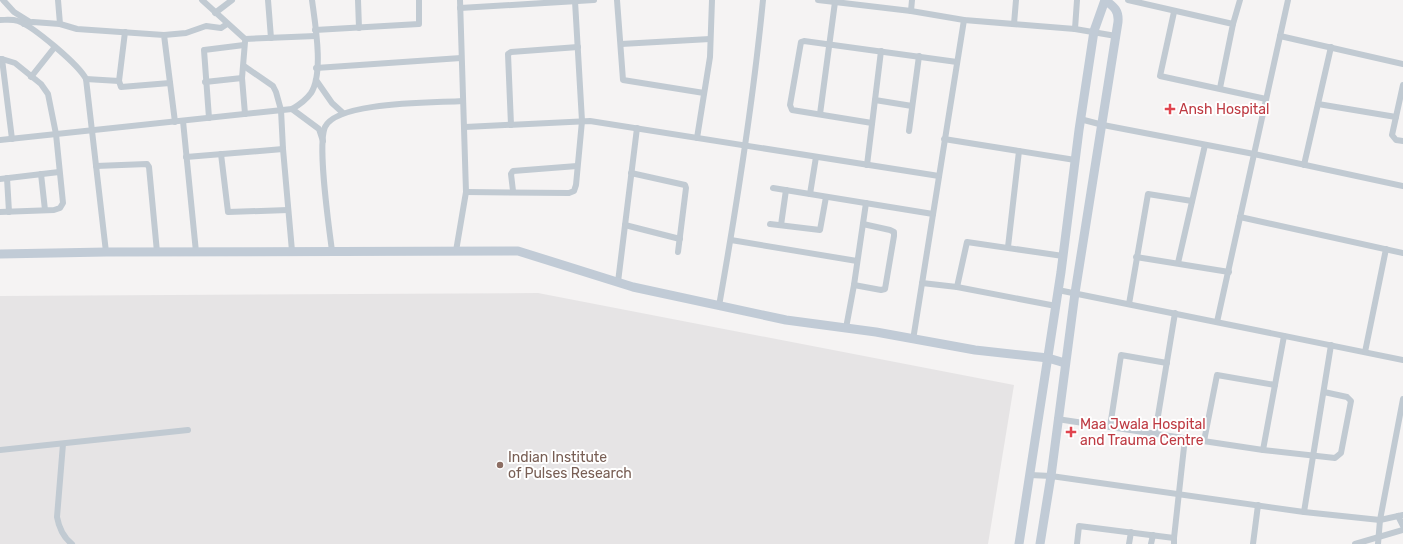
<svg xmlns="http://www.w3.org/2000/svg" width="1403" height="544" font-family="Rubik,sans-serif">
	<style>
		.education { fill: #e6e4e5 }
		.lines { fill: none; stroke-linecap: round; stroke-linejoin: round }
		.street { stroke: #c1cad2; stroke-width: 6 }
		.secondary { stroke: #c1cbd6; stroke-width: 9 }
		.health-dot { fill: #e0444e; stroke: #fff; stroke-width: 1.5 }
		.education-dot { fill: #8d6e63; stroke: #fff; stroke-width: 1.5 }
		.labels { text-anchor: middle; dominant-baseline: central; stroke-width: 4; stroke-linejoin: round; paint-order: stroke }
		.health-label { font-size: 14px; fill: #be3a42; stroke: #fff; text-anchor: start }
		.education-label { font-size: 14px; fill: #785e54; stroke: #fff; text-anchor: start }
	</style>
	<rect width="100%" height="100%" fill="#f5f3f3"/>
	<!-- education -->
	<polygon class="education" points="538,293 1014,385 988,544 0,544 0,296"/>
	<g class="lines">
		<!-- street -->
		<g class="street">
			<polyline points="3,0 14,12 30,22"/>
			<polyline points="58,0 60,24 77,29 164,35 175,122"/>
			<polyline points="202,0 245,39 316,36"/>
			<polyline points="268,0 271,38"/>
			<polyline points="358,0 359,28"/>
			<polyline points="617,0 623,80 704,93"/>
			<polyline points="818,0 911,11 964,20 1075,29 1116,36"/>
			<polyline points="1128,0 1233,24 1220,88"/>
			<polyline points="460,8 594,0"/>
			<polyline points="911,11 912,0"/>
			<polyline points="1174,12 1160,76 1266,99"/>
			<polyline points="215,13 232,0"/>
			<path d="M 0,20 C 6,20 12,19 18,21 C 33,26 79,65 86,79 L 106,252"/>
			<polyline points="24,24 33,22 60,24"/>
			<polyline points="1014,24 1016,0"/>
			<polyline points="1233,24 1240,0"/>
			<polyline points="1075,29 1077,0"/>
			<polyline points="315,30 419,24 419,0"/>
			<polyline points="125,32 119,81 121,87 170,83"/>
			<polyline points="164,35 186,33 206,26 221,28 227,24"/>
			<polyline points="1280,36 1403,64"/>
			<polyline points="621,44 710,39"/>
			<polyline points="0,59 2,59 12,139"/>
			<polyline points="244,66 273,86 276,92 281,110 283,149 292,251"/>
			<polyline points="316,68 461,58"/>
			<polyline points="31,77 54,48"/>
			<polyline points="86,79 119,81"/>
			<polyline points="316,80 332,103 343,113"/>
			<polyline points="205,82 242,78"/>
			<polyline points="1403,85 1392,135 1396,140 1403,141"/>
			<polyline points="875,100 912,106"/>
			<polyline points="1318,104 1396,117"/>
			<polyline points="292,109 319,129 323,141"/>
			<polyline points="245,114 242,78 245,42"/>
			<polyline points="820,114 835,2"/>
			<polyline points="209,118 204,50 244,45"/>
			<polyline points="1080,119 1103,125 1254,154 1403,186"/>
			<polyline points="183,121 196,252"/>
			<polyline points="872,123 792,110 790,105 801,42 804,41 957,62"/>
			<polyline points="511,125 508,54 511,52 578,47"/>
			<polyline points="465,127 590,121 939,176"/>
			<polyline points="909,131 919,56"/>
			<polyline points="697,138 710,57 712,0"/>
			<polyline points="944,139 1075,160"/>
			<path d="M 0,140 L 292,109 C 299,105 306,100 311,93 C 324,73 315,23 312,0"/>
			<polyline points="221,154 228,212 288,210"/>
			<polyline points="186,157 283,149"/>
			<polyline points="867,165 881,51"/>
			<polyline points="1304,165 1331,47"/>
			<polyline points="96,166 147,164 149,167 157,252"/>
			<polyline points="631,173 685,185 686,188 678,252"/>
			<polyline points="41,174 45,210"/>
			<polyline points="7,178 9,212"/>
			<polyline points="0,179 59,172"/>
			<polyline points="773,188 933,214"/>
			<polyline points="513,191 511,174 513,171 577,166"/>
			<polyline points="466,192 569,193 574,191 576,185 582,121 575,1"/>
			<polyline points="810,194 816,157"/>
			<polyline points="0,212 54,210 60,208 63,203 56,134 48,94 41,84 15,63 2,59"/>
			<polyline points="1240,217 1403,253"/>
			<polyline points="770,224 820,230 826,197"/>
			<polyline points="625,225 680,239"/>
			<polyline points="781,225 786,190"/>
			<polyline points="731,240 857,261"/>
			<polyline points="1008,247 1019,151"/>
			<path d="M 332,251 C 329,227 317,145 325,127 C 337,101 436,103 462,101"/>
			<polyline points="456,251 466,192 460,0"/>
			<polyline points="1136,257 1229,272"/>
			<polyline points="1178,263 1205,145"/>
			<polyline points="618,282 637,128"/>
			<polyline points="922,283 957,287 1056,306"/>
			<polyline points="854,285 881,290 885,289 894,236 894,232 890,230 863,224"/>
			<polyline points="957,287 967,242 1063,256"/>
			<polyline points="1058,290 1403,360"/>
			<polyline points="1129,304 1148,194 1192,201"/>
			<path d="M 719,306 C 737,204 753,103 763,0"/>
			<polyline points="1217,322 1288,0"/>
			<polyline points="846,328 854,285 866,203"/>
			<polyline points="913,340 964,20"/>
			<polyline points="1365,352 1386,249"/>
			<polyline points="1057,419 1263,450 1335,458 1341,453 1351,401 1347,397 1324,392"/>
			<polyline points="1110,427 1121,355 1167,363"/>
			<polyline points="1155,434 1175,313"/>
			<polyline points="1204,441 1217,375 1275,385"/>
			<path d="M 63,444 L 57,517 C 59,528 63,537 72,544"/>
			<polyline points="0,450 188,430"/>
			<polyline points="1263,450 1284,336"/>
			<polyline points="1030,475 1051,476 1304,512 1380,520 1403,515"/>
			<polyline points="1304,512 1331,345"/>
			<polyline points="1398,516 1403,526"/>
			<polyline points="1174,538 1185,438"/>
			<polyline points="1077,544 1079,526 1174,538 1174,544"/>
			<polyline points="1129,544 1131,532"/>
			<polyline points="1151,544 1153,535"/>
			<polyline points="1253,544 1258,505"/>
			<polyline points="1355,544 1403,530"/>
			<polyline points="1378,544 1380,520 1403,399"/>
		</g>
		<!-- secondary -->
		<g class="secondary">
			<polyline points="0,254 106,252 518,251 633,287 786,320 876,332 975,350 1048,358 1065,363"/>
			<polyline points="1019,544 1061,272 1079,130 1094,31 1105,0"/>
			<path d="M 1040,544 L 1051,476 L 1075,293 L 1118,22 C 1119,10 1114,7 1105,0"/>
		</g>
	</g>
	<!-- markers -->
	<g class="health-dot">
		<path d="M1168 103h4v4h4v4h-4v4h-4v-4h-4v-4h4z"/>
		<path d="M1069 426h4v4h4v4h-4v4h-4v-4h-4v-4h4z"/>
	</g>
	<circle class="education-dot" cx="500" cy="465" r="4"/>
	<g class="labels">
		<!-- health labels -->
		<g class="health-label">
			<text x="1179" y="109">Ansh Hospital</text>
			<text x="1080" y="424">Maa Jwala Hospital<tspan x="1080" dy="16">and Trauma Centre</tspan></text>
		</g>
		<!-- education labels -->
		<g class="education-label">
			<text x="508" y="457">Indian Institute<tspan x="508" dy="16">of Pulses Research</tspan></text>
		</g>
	</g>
</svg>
